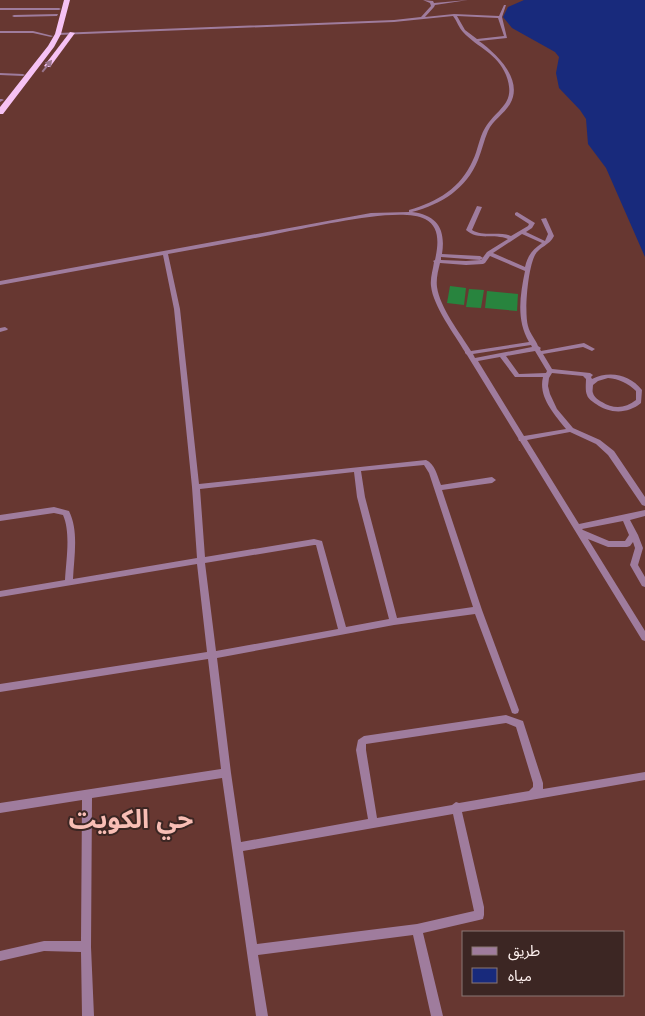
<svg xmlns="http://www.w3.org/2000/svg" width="645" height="1016" font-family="Mulish,'Noto Sans Arabic',sans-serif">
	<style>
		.green { fill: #28843e }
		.water { fill: #182a7c }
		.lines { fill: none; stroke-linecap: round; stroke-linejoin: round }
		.minor { fill: #9f7c9d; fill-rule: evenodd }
		.trunk { fill: #f6c2f4; fill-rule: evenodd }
		.oneway { fill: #99748c }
		.labels { text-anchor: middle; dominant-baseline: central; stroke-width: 4; stroke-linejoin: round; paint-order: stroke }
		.near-district-label { font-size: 26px; font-weight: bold; fill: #f8beb5; stroke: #3c2623 }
	</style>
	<rect width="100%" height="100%" fill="#673731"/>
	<!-- green -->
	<g class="green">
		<polygon points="450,286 466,288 464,305 447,303"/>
		<polygon points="469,289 484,290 481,308 466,307"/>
		<polygon points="487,291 518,294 517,311 485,308"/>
	</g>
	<!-- water -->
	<polygon class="water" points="524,0 645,0 645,257 606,168 588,144 586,119 580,110 559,88 556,73 559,57 555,52 512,28 503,17 508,7"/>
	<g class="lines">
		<!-- minor -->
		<g class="minor">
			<path d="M 423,0 L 433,1 L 434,3 L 468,0 L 435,5 L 434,7 L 425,17 L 454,14 L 499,16 L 504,5 L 506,5 L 502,17 L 507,38 L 479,41 C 497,54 524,80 510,104 C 504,114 493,120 488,131 C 484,140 482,150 478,160 C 466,189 442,204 412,212 C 437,215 446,229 442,254 L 480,256 L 483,258 L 480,260 L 441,257 L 441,260 L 466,261 L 481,260 L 487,252 L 508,239 C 494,233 478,241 466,230 L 477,206 L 482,207 L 472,230 C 483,237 499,231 511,236 L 528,226 L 529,224 L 515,215 L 515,213 L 517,212 L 535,223 L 532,228 L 526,232 L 545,241 L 548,234 L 541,219 L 546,218 L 554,236 C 550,245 539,247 535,255 C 528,268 524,312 528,326 C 530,334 536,340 538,346 L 541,348 L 540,349 L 541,351 L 584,343 L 595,349 L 592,351 L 583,347 L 543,354 L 552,369 L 590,373 L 593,375 L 591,377 L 592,379 C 610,370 630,375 642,390 L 641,403 C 628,414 610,414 596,404 C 593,402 588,399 587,395 C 585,391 586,383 586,379 L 583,376 L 552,373 L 549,378 L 548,386 L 550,394 L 557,409 L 573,428 L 600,440 L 614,451 L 645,497 L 645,506 L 642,505 L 608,455 L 596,444 L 570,432 L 527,440 L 579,524 L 645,510 L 645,516 L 630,520 L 638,535 L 643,548 L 638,565 L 645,577 L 645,587 L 642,586 L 630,565 L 635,548 L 633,542 L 630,546 L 627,547 L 608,547 L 588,539 L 645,631 L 645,641 L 642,640 L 520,441 L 519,441 L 518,438 L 467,355 L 465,353 L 465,352 C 455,335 433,306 431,286 C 430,278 433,270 434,262 L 433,261 L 435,260 C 438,246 441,227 425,219 C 399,206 316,227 285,232 C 246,240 207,247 168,254 L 180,309 L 199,484 L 426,460 C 435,464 437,475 441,485 L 492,477 L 496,480 L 492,483 L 442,490 L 482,610 L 519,710 L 518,713 L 515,714 L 512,713 L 511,710 L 475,614 L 394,625 L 217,658 L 231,773 L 241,842 L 368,819 L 356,750 L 358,740 L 364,736 L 506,715 L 523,721 L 543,783 L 543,789 L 645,772 L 645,780 L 462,812 L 484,907 L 484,915 L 483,919 L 479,920 L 423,933 L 443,1016 L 431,1016 L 413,935 L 258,955 L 268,1016 L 256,1016 L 222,778 L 92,798 L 91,947 L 94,1016 L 82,1016 L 81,952 L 44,951 L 0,961 L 0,951 L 44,941 L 81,941 L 82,800 L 0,813 L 0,803 L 221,769 L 208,659 L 0,692 L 0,684 L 207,652 L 197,564 L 0,597 L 0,591 L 65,580 C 66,561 71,533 63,515 L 54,513 L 0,521 L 0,515 L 54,507 L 69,511 C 79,531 74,557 73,579 L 197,558 L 192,487 L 174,309 L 163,255 L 0,285 L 0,281 L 371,213 L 409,212 L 409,210 C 437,202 461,188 473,160 C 478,150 479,138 485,128 C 498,107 517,104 506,75 C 497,53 478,48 463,32 C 459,28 457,21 453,16 L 394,22 L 58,35 L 56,34 L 58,33 L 394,20 L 421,17 L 431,6 L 430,3 ZM 457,16 L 498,18 L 504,36 L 477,39 L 465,30 ZM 522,234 L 542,243 C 532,250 528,255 525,267 L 493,253 ZM 490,256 L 525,271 C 520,295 516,320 529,342 L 471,351 C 460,333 440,308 437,287 C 436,279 438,271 440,263 L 466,265 L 483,264 L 485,263 ZM 531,345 L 532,347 L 475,358 L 473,354 ZM 535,351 L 547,371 L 546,373 L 519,374 L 506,356 ZM 500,357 L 515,377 L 543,377 C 538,397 554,414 566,429 L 524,436 L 478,361 ZM 608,378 C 619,379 628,383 636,391 L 636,400 C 625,409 613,409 602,402 C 598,400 594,397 593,393 C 592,391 593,388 593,385 L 598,381 ZM 424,465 L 429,473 L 473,607 L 397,618 L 365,497 L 361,471 ZM 354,472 L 357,497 L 389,619 L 346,627 L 322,541 L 314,539 L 205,557 L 200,489 ZM 623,521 L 629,535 L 625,541 L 609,541 L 583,530 L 582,529 ZM 314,545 L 316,545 L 338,629 L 216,651 L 205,563 ZM 506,723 L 516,727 L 533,783 L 533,787 L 529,791 L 459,803 L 456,802 L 452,805 L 377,818 L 366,750 L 366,744 ZM 453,814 L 474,911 L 417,924 L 257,944 L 243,851 Z"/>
			<polygon points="0,8 59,8 61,9 59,10 0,10"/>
			<polygon points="58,14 57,16 14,17 12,16 14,15"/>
			<polygon points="0,31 33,31 53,36 51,37 33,33 0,33"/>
			<polygon points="0,73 23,74 25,75 23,76 0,75"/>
			<polygon points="0,99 2,99 4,100 0,102"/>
			<polygon points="5,327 8,329 7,330 0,332 0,328"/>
		</g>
		<!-- trunk -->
		<g class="trunk">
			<polygon points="64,0 70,0 61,34 54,47 3,114 0,114 0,107 48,46 55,34"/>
			<polygon points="70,32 75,33 50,67 46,67 44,66"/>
		</g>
	</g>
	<!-- one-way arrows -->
	<defs><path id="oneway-solid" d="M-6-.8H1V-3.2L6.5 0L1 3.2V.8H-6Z" transform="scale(1.25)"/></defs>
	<use class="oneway" href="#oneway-solid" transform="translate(47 66) rotate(-51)"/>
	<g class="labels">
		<!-- near-district labels -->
		<g class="near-district-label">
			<text x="131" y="818">حي الكويت</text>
		</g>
	</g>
	<!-- legend -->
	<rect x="462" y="931" width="162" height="65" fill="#3c2623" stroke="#8a7775"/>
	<rect x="472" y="947" width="25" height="8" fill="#9f7c9d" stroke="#8a7775"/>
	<text x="508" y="956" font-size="15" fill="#fef1ef">طريق</text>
	<rect x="472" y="968" width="25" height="15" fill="#182a7c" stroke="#8a7775"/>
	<text x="508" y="981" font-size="15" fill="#fef1ef">مياه</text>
</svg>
